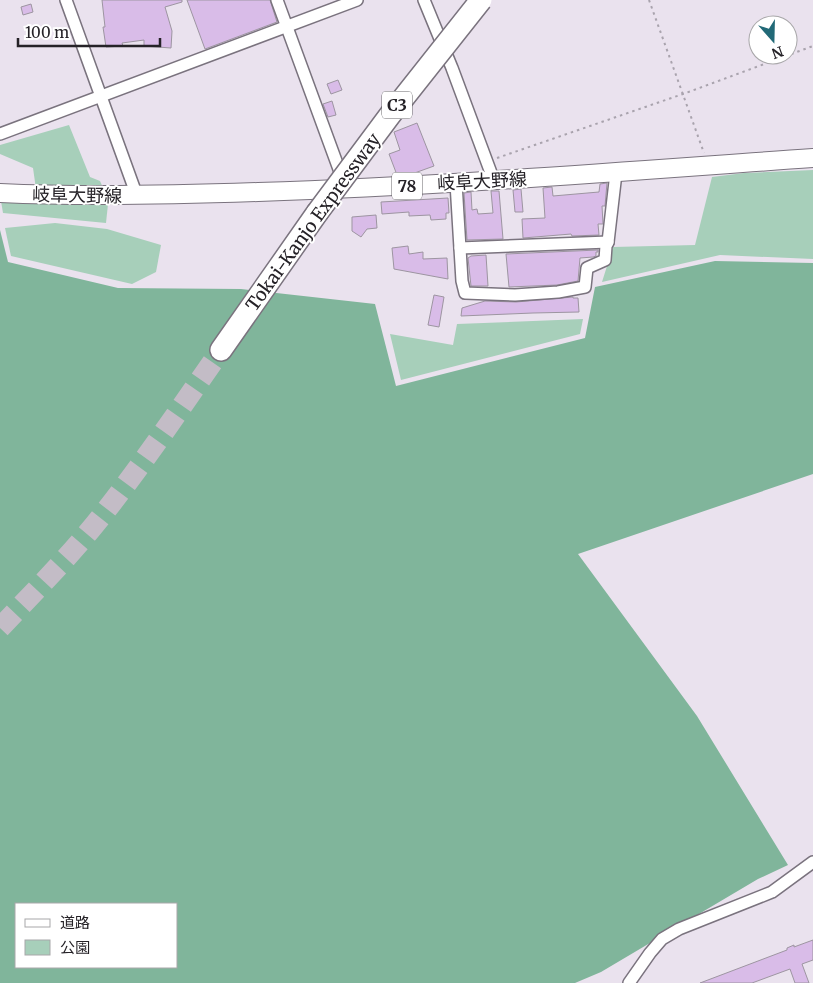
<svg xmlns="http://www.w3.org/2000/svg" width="813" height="983" font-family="Merriweather,'Noto Sans JP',serif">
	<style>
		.green { fill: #a7cfba }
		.forest { fill: #80b59b; fill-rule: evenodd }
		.building { fill: #d9bce8; stroke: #9d95a1 }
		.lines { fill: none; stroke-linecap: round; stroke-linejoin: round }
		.motorway-tunnel { stroke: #c3bcc6; stroke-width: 21; stroke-dasharray: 21 11; stroke-linecap: butt }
		.minor-casing { stroke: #7a737e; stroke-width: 14 }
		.primary-casing { stroke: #7a737e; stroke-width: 20 }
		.motorway-casing { stroke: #7a737e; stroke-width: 24 }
		.path { stroke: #a9a3ad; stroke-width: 2; stroke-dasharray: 2.5 4; stroke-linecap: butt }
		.minor { stroke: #fff; stroke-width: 11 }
		.primary { stroke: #fff; stroke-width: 18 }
		.motorway { stroke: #fff; stroke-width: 21 }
		.motorway-bridge-casing { stroke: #7a737e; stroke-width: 24; stroke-linecap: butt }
		.motorway-bridge { stroke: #fff; stroke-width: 21 }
		.labels { text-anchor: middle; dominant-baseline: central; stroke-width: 4; stroke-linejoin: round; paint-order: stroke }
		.shield { fill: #fff; stroke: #666468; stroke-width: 1 }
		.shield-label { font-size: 16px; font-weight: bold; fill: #252227 }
		.street-label { font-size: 18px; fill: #252227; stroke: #fff }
	</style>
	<rect width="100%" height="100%" fill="#eae2ee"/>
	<!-- green -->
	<g class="green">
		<polygon points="69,125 90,177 100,181 104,190 36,189 33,168 0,154 0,145"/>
		<polygon points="813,170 813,259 720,255 602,282 613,247 695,245 712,177 744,173"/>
		<polygon points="1,201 108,204 106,223 3,213"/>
		<polygon points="55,223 107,229 161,245 156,272 132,284 11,256 5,228"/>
		<polygon points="583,319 580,334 401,380 390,334 453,345 457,324"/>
	</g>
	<!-- forest -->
	<path class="forest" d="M 0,230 L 8,262 L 118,288 L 241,289 L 375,304 L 396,386 L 585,338 L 595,287 L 715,261 L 813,263 L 813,474 L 578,554 L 697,716 L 788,865 L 758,879 L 601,972 L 575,983 L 0,983 ZM 16,904 L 176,904 L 176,967 L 16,967 Z"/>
	<!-- building -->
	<g class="building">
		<polygon points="102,0 182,0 182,2 165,7 172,31 171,48 144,46 144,40 122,43 123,46 106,47 103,27 105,27"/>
		<polygon points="187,0 270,0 277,22 205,49"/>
		<polygon points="31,4 33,12 23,15 21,7"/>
		<polygon points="338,80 342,90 331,94 327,84"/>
		<polygon points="332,101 336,115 328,117 323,104"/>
		<polygon points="417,123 434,166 409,175 397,175 389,154 400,150 394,132"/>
		<polygon points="607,183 605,206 602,206 603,224 598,224 599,235 572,236 571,234 523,238 522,219 545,218 543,188 552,187 553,196 599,192 600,184"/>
		<polygon points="521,189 523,212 515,212 513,190"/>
		<polygon points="491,191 499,191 503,239 467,240 464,193 471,192 472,210 477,209 478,214 493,213"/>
		<polygon points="448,198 449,213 446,213 446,219 431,220 430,215 409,216 409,212 382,214 381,202"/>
		<polygon points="376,215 377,228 367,229 361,237 352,231 352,217"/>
		<polygon points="408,246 409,254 423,252 423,259 447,258 448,279 394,269 392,248"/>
		<polygon points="598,250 598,252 596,252 596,256 593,257 580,258 578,281 557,285 509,287 506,254"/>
		<polygon points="486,255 488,286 471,286 468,258 471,256"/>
		<polygon points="434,295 444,297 439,327 428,325"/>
		<polygon points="573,297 573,298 578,298 579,312 533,313 461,316 462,308 485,301 516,302"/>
		<polygon points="813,940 813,960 802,964 809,983 795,983 790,969 752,983 700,983 787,950 787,948 794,945 794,947"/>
	</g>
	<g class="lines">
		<!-- motorway-tunnel -->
		<path class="motorway-tunnel" d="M 0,628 C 34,592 69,557 100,518 C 143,464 181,407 221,350"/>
		<defs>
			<g id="minor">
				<polyline points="66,0 137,196"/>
				<polyline points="277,0 343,180"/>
				<polyline points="424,0 452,68 494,181"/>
				<polyline points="0,134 357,0"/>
				<polyline points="456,183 462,281 465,293 515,295 558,292 585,287 587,268 605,260 606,246 608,242 616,173"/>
				<polyline points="460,248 608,242"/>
				<polyline points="629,983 650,953 662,939 679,929 772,892 813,862"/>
			</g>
			<path id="primary" d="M 0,193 C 86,197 172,195 258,192 C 443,186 628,171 813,158"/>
			<polyline id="motorway" points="221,350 317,213"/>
		</defs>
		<!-- minor casing -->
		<use href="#minor" class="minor-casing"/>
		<!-- primary casing -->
		<use href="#primary" class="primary-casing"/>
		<!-- motorway casing -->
		<use href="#motorway" class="motorway-casing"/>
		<!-- path -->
		<g class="path">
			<polyline points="649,0 704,153"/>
			<polyline points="497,158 683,94 813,46"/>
		</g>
		<!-- minor -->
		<use href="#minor" class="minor"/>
		<!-- primary -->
		<use href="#primary" class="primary"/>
		<!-- motorway -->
		<use href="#motorway" class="motorway"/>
		<defs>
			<polyline id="motorway-bridge" points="317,213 390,115 481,0"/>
		</defs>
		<!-- motorway-bridge casing -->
		<use href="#motorway-bridge" class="motorway-bridge-casing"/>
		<!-- motorway-bridge -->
		<use href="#motorway-bridge" class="motorway-bridge"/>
	</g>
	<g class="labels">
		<!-- shield labels -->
		<g class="shield">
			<rect x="382" y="91.5" width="30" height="27" rx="4"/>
			<rect x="392" y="172.5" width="30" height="27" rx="4"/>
		</g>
		<g class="shield-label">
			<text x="397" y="105">C3</text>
			<text x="407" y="186">78</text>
		</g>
		<!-- street labels -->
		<g class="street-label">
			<text transform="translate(482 181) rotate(-3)">岐阜大野線</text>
			<text transform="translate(77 195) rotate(1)">岐阜大野線</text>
			<text transform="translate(313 222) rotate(-54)">Tokai-Kanjo Expressway</text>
		</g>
	</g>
	<!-- legend -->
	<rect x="15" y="903" width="162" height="65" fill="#ffffff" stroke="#a8a7a9"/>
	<rect x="25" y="919" width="25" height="8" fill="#ffffff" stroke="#a8a7a9"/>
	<text x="60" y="928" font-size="15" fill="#252227">道路</text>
	<rect x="25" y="940" width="25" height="15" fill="#a7cfba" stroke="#a8a7a9"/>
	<text x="60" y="953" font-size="15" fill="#252227">公園</text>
	<!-- north arrow -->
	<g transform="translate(773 40) rotate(160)"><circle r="24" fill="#ffffff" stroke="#a8a7a9"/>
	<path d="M0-4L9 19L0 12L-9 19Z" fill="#226977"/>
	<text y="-8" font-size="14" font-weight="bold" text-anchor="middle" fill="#252227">N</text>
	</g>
	<!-- scale -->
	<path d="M18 38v8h142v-8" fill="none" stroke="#252227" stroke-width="2.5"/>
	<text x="25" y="38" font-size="15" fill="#252227" stroke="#ffffff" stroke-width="4" paint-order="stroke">100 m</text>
</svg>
